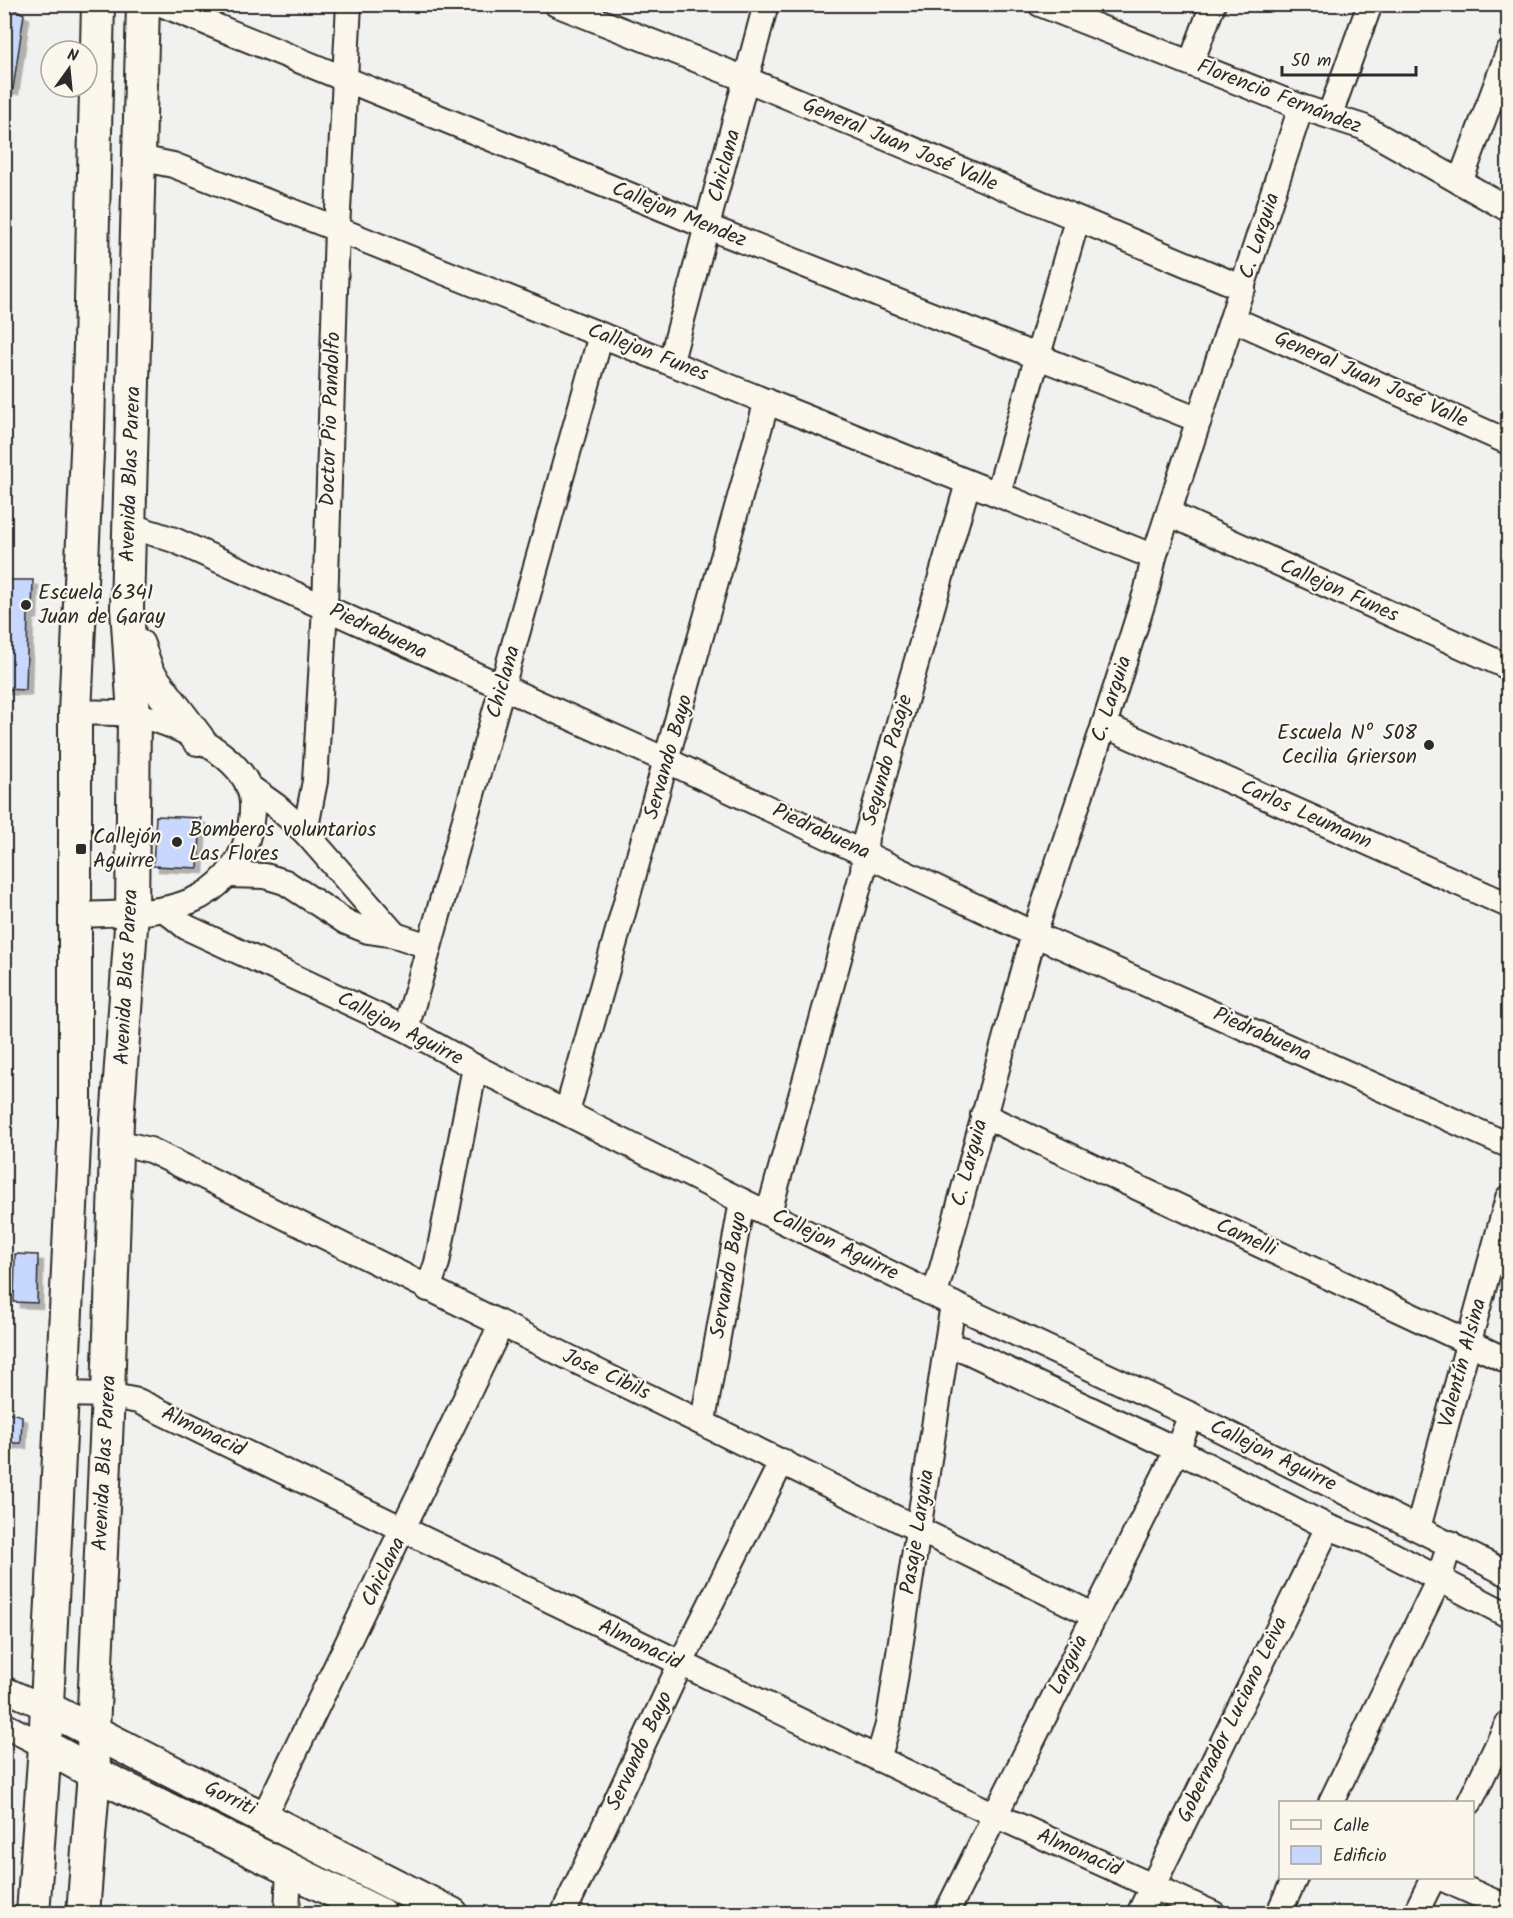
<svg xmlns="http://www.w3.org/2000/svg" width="1513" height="1918" font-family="Kalam,sans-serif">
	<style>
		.building { fill: #c8d7fd; stroke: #2b2b2b; stroke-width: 1.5; filter: url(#shadow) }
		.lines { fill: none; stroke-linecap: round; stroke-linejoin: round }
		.minor-casing { stroke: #2b2b2b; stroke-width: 28 }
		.major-casing { stroke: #2b2b2b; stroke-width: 36 }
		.minor { stroke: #fbf7ec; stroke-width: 24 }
		.major { stroke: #fbf7ec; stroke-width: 32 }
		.poi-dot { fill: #2b2b2b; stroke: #fbf7ec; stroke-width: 2 }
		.labels { text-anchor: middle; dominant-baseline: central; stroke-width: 4.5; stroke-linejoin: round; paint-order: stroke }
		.street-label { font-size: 21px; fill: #2b2b2b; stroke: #fbf7ec }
		.poi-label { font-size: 21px; fill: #2b2b2b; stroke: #fbf7ec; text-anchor: start }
	</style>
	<defs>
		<filter id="shadow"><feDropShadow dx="5.5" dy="5.5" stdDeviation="0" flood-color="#0004"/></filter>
	</defs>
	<rect width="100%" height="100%" fill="#f1f1ef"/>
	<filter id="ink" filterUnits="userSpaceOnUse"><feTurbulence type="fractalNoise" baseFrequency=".0167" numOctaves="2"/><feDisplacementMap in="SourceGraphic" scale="12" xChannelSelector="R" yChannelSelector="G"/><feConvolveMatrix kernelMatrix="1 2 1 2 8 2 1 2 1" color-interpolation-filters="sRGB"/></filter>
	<g filter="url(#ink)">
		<!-- building -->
		<g class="building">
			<polygon points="4,4 24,14 13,89 4,88"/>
			<polygon points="4,580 33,580 32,613 28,614 26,690 4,689"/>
			<polygon points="156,816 201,818 198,868 153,866"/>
			<polygon points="15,1254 38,1255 37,1303 14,1302"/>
			<polygon points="4,1411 22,1416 21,1443 4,1443"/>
		</g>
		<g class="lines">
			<defs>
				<g id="minor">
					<polyline points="161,4 708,227 1199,420"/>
					<polyline points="556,4 748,80 1243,288"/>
					<polyline points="1040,4 1301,107 1363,127 1508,209"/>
					<polyline points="1191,63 1213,4"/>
					<polyline points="1330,114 1370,4"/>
					<polyline points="139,158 173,165 337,229 1154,557"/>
					<polyline points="1460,182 1508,53"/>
					<polyline points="1233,319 1508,442"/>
					<polyline points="671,361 766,4"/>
					<polyline points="998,494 1077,220"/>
					<polyline points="1170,514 1508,667"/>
					<polyline points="131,526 174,540 668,761 1034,934 1508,1145"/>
					<polyline points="1104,725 1508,905"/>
					<polyline points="248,786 276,806 305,832 395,935"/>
					<polyline points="305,832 315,781 325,607 337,229 349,4"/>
					<polyline points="228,875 265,876 285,882 346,922 368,931 395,935 428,946"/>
					<polyline points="165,910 186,927 406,1029 475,1067 742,1201 953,1304 1191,1415 1508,1574"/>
					<path d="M 74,915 C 113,913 155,916 191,901 C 218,890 239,866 247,839 C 252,822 255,802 248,785 C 232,750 170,721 135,715 C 115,712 95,712 75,713"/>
					<polyline points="406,1029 601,335"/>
					<polyline points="567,1112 767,401"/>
					<polyline points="983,1115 1508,1361"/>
					<path d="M 117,1142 L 150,1150 C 463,1307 779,1460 1093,1615"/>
					<polyline points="769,1212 863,871 866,837 968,483"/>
					<polyline points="428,1289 437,1263 475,1067"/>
					<polyline points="935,1294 1034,934 1104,725 1147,589 1154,557 1301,107"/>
					<polyline points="947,1346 965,1350 1177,1450 1328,1527 1366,1541 1508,1615"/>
					<polyline points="63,1394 108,1395 138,1401 995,1815 1214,1914"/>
					<polyline points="703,1421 742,1201"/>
					<polyline points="1418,1528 1508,1198"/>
					<polyline points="4,1689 47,1708"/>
					<polyline points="4,1725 45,1746"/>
					<polyline points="878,1759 888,1725 953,1304"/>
					<polyline points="1331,1802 1439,1579 1450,1543"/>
					<polyline points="1470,1802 1508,1723"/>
					<polyline points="264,1816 501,1325"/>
					<polyline points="1441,1878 1508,1908"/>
					<polyline points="287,1914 289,1867"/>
					<polyline points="563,1914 680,1665 782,1461"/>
					<polyline points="946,1914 1177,1450 1191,1415"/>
					<polyline points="1139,1914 1328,1527"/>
					<polyline points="1278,1914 1295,1878"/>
					<polyline points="1415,1914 1433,1878"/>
				</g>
				<g id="major">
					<polyline points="138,645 148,673 198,739"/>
					<polyline points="47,1708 452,1914"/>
					<polyline points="45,1746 94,1773 380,1914"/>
					<polyline points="33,1914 45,1746 75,1124 75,713 88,430 98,4"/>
					<polyline points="83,1914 94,1773 93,1731 108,1395 117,1121 132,913 134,715 127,608 143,4"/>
				</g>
			</defs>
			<!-- minor casing -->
			<use href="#minor" class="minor-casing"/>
			<!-- major casing -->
			<use href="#major" class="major-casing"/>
			<!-- minor -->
			<use href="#minor" class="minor"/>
			<!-- major -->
			<use href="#major" class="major"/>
		</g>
	</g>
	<!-- markers -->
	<g class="poi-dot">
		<circle cx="26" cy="605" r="6"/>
		<circle cx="1429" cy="745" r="6"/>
		<circle cx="177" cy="842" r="6"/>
		<rect x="75" y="843" width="12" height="12" rx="3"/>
	</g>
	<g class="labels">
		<!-- street labels -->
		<g class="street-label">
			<text transform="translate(1279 97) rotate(21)">Florencio Fernández</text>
			<text transform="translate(900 145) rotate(23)">General Juan José Valle</text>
			<text transform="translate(725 166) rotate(-75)">Chiclana</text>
			<text transform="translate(679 215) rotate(22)">Callejon Mendez</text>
			<text transform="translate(1260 236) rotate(-72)">C. Larguia</text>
			<text transform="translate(648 353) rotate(21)">Callejon Funes</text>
			<text transform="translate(1371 380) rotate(24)">General Juan José Valle</text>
			<text transform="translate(331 419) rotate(-88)">Doctor Pio Pandolfo</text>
			<text transform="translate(131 474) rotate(-88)">Avenida Blas Parera</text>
			<text transform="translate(1339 591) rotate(24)">Callejon Funes</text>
			<text transform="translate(378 632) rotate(25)">Piedrabuena</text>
			<text transform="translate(504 682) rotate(-74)">Chiclana</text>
			<text transform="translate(1112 699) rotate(-72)">C. Larguia</text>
			<text transform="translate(669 757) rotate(-74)">Servando Bayo</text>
			<text transform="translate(888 760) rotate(-74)">Segundo Pasaje</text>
			<text transform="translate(1306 815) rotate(24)">Carlos Leumann</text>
			<text transform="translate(821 832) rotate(25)">Piedrabuena</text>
			<text transform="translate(127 977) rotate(-87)">Avenida Blas Parera</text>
			<text transform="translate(400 1029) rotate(27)">Callejon Aguirre</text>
			<text transform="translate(1262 1035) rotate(24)">Piedrabuena</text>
			<text transform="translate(970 1163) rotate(-75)">C. Larguia</text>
			<text transform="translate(1246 1238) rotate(25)">Camelli</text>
			<text transform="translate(835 1245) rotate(26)">Callejon Aguirre</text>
			<text transform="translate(729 1275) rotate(-80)">Servando Bayo</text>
			<text transform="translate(1463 1363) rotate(-75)">Valentín Alsina</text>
			<text transform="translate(606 1375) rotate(25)">Jose Cibils</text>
			<text transform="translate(203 1432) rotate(26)">Almonacid</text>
			<text transform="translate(1273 1456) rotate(26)">Callejon Aguirre</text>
			<text transform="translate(105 1463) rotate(-87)">Avenida Blas Parera</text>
			<text transform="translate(918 1532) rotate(-81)">Pasaje Larguia</text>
			<text transform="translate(384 1572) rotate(-64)">Chiclana</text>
			<text transform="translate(640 1645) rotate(26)">Almonacid</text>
			<text transform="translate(1069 1665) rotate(-64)">Larguia</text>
			<text transform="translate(1233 1720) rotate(-64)">Gobernador Luciano Leiva</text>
			<text transform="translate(640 1751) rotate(-65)">Servando Bayo</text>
			<text transform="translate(230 1799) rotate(26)">Gorriti</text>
			<text transform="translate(1079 1853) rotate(24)">Almonacid</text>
		</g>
		<!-- poi labels -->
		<g class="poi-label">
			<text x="38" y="593">Escuela 6341<tspan x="38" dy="24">Juan de Garay</tspan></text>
			<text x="1417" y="733" text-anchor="end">Escuela Nº 508<tspan x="1417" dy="24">Cecilia Grierson</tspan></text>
			<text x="189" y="830">Bomberos voluntarios<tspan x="189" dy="24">Las Flores</tspan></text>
			<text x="93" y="837">Callejón<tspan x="93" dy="24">Aguirre</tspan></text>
		</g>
	</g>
	<!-- margin -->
	<rect width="1513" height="1918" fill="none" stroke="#fbf7ec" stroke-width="24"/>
	<rect x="12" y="12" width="1489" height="1894" fill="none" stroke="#2b2b2b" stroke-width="2" filter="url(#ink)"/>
	<!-- legend -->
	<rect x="1279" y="1801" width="195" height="78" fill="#fbf7ec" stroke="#a8a59f" stroke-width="1.5"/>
	<rect x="1291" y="1820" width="30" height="9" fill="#fbf7ec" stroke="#a8a59f" stroke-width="1.5"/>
	<text x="1333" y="1831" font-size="18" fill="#2b2b2b">Calle</text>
	<rect x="1291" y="1846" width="30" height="18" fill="#c8d7fd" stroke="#a8a59f" stroke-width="1.5"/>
	<text x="1333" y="1861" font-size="18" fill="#2b2b2b">Edificio</text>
	<!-- north arrow -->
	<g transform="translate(69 69) rotate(15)"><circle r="28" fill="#fbf7ec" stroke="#a8a59f" stroke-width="1.5"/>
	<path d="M0-4.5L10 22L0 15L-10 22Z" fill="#2b2b2b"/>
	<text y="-9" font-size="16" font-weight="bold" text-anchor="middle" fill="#2b2b2b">N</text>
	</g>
	<!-- scale -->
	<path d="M1282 66v9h134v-9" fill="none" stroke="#2b2b2b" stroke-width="3"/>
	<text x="1291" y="66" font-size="18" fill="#2b2b2b" stroke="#fbf7ec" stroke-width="4.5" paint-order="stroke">50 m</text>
</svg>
